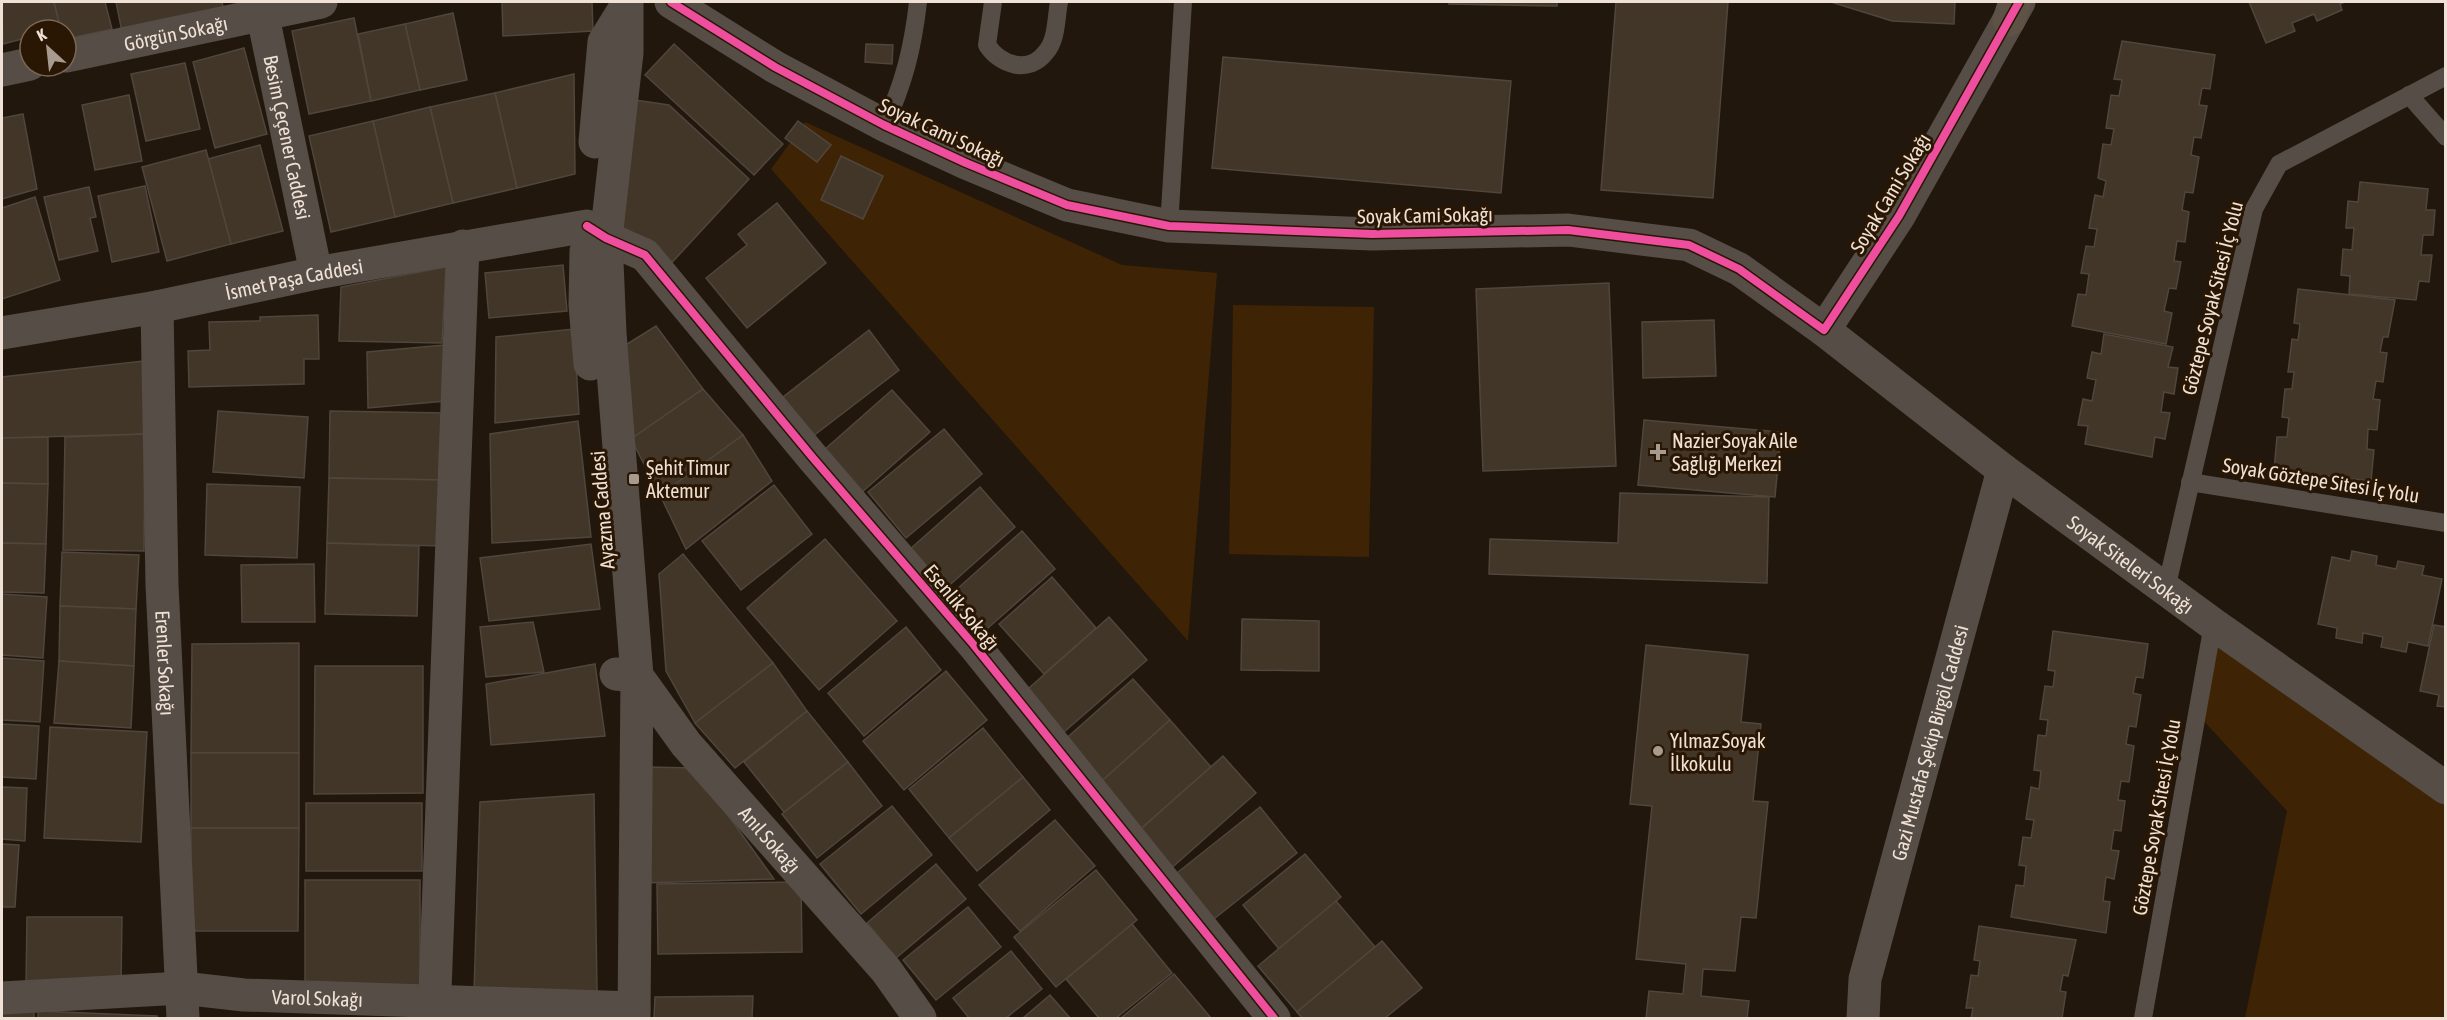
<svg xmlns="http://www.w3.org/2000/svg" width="2447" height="1020" font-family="'Asap Condensed',sans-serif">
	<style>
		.green { fill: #3e2305 }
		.building { fill: #423629; stroke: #4f463c; stroke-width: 1.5 }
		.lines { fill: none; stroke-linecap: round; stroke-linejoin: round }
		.service { stroke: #564d46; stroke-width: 18 }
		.minor { stroke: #564d46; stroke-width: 33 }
		.tertiary { stroke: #564d46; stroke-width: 33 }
		.primary { stroke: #5e5246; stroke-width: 33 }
		.cycleway-casing { stroke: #2a1703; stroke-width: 11 }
		.cycleway { stroke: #ef4d9e; stroke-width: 8 }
		.poi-dot { fill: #a79a8f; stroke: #2a1703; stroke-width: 2 }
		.labels { text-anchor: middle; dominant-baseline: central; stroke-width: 6; stroke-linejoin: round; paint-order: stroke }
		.street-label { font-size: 20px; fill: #efe1d5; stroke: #2a1703 }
		.poi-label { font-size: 20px; fill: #efe1d5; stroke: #2a1703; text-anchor: start }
	</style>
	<rect width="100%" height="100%" fill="#21170c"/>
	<!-- green -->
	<g class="green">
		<polygon points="805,122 1122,265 1217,273 1188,641 771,169"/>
		<polygon points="1233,305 1374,307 1369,557 1229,554"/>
		<polygon points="2213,624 2445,788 2445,1018 2245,1018 2287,811 2200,717"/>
	</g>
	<!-- building -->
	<g class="building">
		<polygon points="2,2 54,2 61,30 30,30 30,37 3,44"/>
		<polygon points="54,2 105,2 112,29 66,39 66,30 61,30"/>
		<polygon points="116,2 222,2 224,11 122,32"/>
		<polygon points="502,2 592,2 593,31 503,36"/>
		<polygon points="1449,2 1557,2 1557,6 1449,4"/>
		<polygon points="1616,2 1728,2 1713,198 1601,190"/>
		<polygon points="1831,2 1955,2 1954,24 1892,21"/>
		<polygon points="2249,2 2345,2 2340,4 2342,10 2317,21 2314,14 2292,23 2295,31 2266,43"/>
		<polygon points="453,13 467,80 420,90 405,24"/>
		<polygon points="354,18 371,101 309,114 292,31"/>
		<polygon points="405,24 420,90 371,101 358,34"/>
		<polygon points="2122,41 2215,55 2210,89 2202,88 2199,105 2207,106 2201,138 2194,137 2191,155 2199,157 2193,193 2185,192 2182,210 2189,212 2185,242 2177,241 2174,261 2181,262 2176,289 2169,288 2164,311 2172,313 2166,344 2072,326 2078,294 2086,295 2089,274 2081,273 2086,246 2094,247 2097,229 2089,228 2095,195 2103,197 2106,181 2098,178 2103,144 2111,145 2114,129 2106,128 2111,95 2119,96 2122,80 2114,79"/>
		<polygon points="674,44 783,144 754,175 645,75"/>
		<polygon points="866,44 893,45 892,64 865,62"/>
		<polygon points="244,48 267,134 215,148 193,62"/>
		<polygon points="1223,57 1511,81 1501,193 1212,168"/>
		<polygon points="185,63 200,129 146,141 131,74"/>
		<polygon points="574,74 575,174 517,188 495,93"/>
		<polygon points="495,93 517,188 453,203 430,107"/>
		<polygon points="129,95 142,161 95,170 82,105"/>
		<polygon points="635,100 669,105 749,179 665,270 618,227"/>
		<polygon points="430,107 453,203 395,217 373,121"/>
		<polygon points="23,114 37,189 2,199 2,118"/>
		<polygon points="373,121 395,217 331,232 309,136"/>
		<polygon points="798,121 831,145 817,162 785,138"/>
		<polygon points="260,145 283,231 231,244 208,159"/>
		<polygon points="206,150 231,244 167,261 142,167"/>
		<polygon points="841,156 883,176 863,219 821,200"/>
		<polygon points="2360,182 2428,189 2426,210 2435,210 2433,235 2423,235 2421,255 2432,255 2429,282 2419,281 2416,300 2349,294 2350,276 2341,275 2343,249 2352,250 2354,228 2346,228 2348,201 2358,202"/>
		<polygon points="145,186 159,252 112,262 98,196"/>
		<polygon points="89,187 96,217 90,218 98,251 59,260 44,197"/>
		<polygon points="35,197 60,280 2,299 2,208"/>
		<polygon points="777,203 826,263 747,328 706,278 747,245 738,234"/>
		<polygon points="563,265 567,311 489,318 485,273"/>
		<polygon points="446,267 442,343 339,341 341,287"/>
		<polygon points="1609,283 1616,466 1483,471 1476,289"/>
		<polygon points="2298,289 2395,300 2388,337 2383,337 2380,352 2387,353 2383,382 2376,381 2373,399 2380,400 2377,430 2368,429 2367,449 2374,450 2371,481 2274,470 2277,437 2287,437 2289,418 2282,417 2285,389 2292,389 2294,372 2288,372 2292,339 2298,340 2300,324 2294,323"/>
		<polygon points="318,315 319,359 304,359 304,384 189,387 188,351 210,350 209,322 260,321 260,317"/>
		<polygon points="1714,320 1716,376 1643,378 1642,322"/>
		<polygon points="656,326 703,389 631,439 624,346"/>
		<polygon points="574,329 579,414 495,423 496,337"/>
		<polygon points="869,330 899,370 808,440 778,401"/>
		<polygon points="2104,334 2173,347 2168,367 2178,368 2174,394 2164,392 2161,412 2170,413 2165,439 2155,437 2152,457 2085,444 2088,426 2078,425 2083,399 2092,401 2096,380 2087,378 2092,352 2101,354"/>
		<polygon points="444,345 446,401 368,408 367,352"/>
		<polygon points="143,361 145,434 2,438 2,377"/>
		<polygon points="703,389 743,435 660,495 631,439"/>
		<polygon points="892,390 930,432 861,493 824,450"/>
		<polygon points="218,411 308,417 304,478 213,472"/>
		<polygon points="330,411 446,413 445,480 329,478"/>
		<polygon points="1644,420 1781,432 1775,497 1638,485"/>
		<polygon points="578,421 591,537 492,543 490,434"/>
		<polygon points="944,429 982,474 906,538 868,492"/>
		<polygon points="145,434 144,551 63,550 65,437"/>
		<polygon points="743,435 772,481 686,549 660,495"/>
		<polygon points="48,437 48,484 2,483 2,438"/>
		<polygon points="329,478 445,480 444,546 327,543"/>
		<polygon points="2,483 48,484 46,544 2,543"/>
		<polygon points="207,484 300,487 297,558 205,555"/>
		<polygon points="774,485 812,534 741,590 702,541"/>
		<polygon points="980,487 1015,527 944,590 909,550"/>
		<polygon points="1620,493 1769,497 1767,583 1489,574 1490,539 1618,543"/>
		<polygon points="1022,531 1055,569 980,635 947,598"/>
		<polygon points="825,539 897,621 819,690 747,608"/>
		<polygon points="2,543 46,544 44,593 2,592"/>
		<polygon points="327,543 419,546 417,616 325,614"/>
		<polygon points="591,544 600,609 489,621 480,558"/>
		<polygon points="2352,551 2377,556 2376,565 2396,569 2398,561 2424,566 2422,575 2442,579 2428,646 2408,642 2406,652 2381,647 2383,637 2363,633 2362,643 2336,638 2337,628 2318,624 2332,557 2350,561"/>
		<polygon points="62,552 139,555 136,609 60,606"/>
		<polygon points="683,554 773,663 695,723 666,671 659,574"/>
		<polygon points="314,564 315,622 242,622 241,565"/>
		<polygon points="1052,577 1096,628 1044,674 999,624"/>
		<polygon points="2,594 47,597 43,658 2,655"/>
		<polygon points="60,606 136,609 134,666 59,661"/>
		<polygon points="1109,617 1147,660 1057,738 1020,696"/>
		<polygon points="1242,619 1319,621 1319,671 1241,670"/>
		<polygon points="533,622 544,672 486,677 480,627"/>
		<polygon points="2434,625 2446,627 2446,707 2437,706 2439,695 2420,691"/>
		<polygon points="906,627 941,670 864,736 828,693"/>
		<polygon points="2053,631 2148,644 2143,678 2136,677 2133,693 2141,695 2136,727 2129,726 2126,744 2134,746 2129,782 2121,781 2118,800 2125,801 2121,831 2114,830 2111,850 2119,851 2114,879 2106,877 2103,901 2110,902 2106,933 2011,917 2016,885 2024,886 2026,866 2019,865 2023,837 2031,838 2034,820 2026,819 2031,787 2039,789 2041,771 2034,770 2038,735 2046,736 2048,720 2040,719 2045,686 2053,687 2055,671 2048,670"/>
		<polygon points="299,643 299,753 191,753 192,644"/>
		<polygon points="1646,645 1748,655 1741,722 1761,724 1753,801 1768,802 1756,918 1741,917 1735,971 1703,969 1701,996 1749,1001 1747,1018 1646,1018 1649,991 1683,994 1686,964 1636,959 1652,806 1630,804"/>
		<polygon points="2,658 44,661 40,722 2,720"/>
		<polygon points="59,661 134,666 131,728 54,723"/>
		<polygon points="773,663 807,711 735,768 695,723"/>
		<polygon points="595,664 605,736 491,745 486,684"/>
		<polygon points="315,666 423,666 423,793 314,794"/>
		<polygon points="946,671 987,720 904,790 863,741"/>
		<polygon points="1133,679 1170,720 1098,785 1061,743"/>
		<polygon points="807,711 848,762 784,812 744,762"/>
		<polygon points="1170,720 1211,767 1136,833 1095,787"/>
		<polygon points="2,724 39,726 36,779 2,777"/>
		<polygon points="50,727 147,732 141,842 44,838"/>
		<polygon points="983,728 1023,777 949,838 909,789"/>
		<rect x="191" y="753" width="108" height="75"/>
		<polygon points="1223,756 1256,793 1167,872 1134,835"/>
		<polygon points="848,762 882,806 817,858 782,814"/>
		<polygon points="648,767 694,768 774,879 644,883"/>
		<polygon points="1023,777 1050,810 977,871 949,838"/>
		<polygon points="2,787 27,788 25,841 2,839"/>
		<polygon points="594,794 597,991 474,993 480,802"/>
		<rect x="306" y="803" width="116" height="68"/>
		<polygon points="892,806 932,855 861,914 820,864"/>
		<polygon points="1260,807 1297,853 1205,926 1168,880"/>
		<polygon points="1055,820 1095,866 1020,931 979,885"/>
		<polygon points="191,828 299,828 298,931 191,931"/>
		<polygon points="2,844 19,845 15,907 2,907"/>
		<polygon points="1305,854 1341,897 1279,949 1243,905"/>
		<polygon points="936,864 966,899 896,958 867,923"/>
		<polygon points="1096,870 1137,920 1056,987 1014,937"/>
		<rect x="305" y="880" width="115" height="109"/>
		<polygon points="801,882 802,952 658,954 657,884"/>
		<polygon points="1336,901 1375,947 1297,1012 1258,966"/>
		<polygon points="968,907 1001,947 936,1000 903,960"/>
		<polygon points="27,917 122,917 121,986 26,985"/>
		<polygon points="1132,924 1172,973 1116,1018 1099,1018 1066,979"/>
		<polygon points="1979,926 2076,940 2068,976 2063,975 2060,991 2066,992 2062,1018 1971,1018 1973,1008 1966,1008 1971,975 1978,976 1980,961 1974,960"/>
		<polygon points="1382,941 1422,988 1385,1018 1302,1018 1297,1012"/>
		<polygon points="1011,951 1042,989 1006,1018 969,1018 953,998"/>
		<polygon points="1174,974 1211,1018 1121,1018"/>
		<polygon points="1050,995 1070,1018 1023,1018"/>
		<polygon points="753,996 752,1018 654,1018 655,997"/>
		<polygon points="2,1010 34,1011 34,1018 2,1018"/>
		<polygon points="38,1011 157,1016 157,1018 38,1018"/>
	</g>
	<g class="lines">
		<!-- service -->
		<g class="service">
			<path d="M 993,2 L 987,45 C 1000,65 1029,75 1046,52 C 1057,40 1056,17 1059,2"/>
			<polyline points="2409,95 2446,137"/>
			<path d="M 884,125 C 904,85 913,46 918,2"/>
			<polyline points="1169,226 1183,2"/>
			<polyline points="2190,482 2446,523"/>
			<polyline points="2166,589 2254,209 2279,164 2446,76"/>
			<polyline points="2143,1018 2213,624"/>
		</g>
		<!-- minor -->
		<g class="minor">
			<path id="s1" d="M 260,2 L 316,273"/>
			<polyline points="671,2 775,67 884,125 966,163 1067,205 1169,226 1372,234 1568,230 1689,245 1739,269 1824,330 1899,216 2019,2"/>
			<path id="s2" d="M 66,56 L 321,2"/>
			<polyline points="2,70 30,64"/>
			<polyline points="606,238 645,255 813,458 973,644 1274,1018"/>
			<path id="s3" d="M 157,307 L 162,585 L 183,1018"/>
			<path id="s4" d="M 1824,330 L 2003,470 L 2213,624 L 2446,788"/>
			<path id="s5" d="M 616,674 L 637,676 L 686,744 L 886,970 L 920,1018"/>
			<path id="s6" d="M 2,998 L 182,988 L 244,995 L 634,1008"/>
			<polyline points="434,1018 463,246"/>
			<path id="s7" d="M 1863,1018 L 1865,979 L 2003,470"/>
		</g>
		<!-- tertiary -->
		<g class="tertiary">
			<polyline points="627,2 627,53 606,238 610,333 637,676 634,1018"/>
			<polyline points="595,142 604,42 625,8"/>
			<polyline points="586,251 585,305 590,364"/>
			<path id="s8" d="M 2,333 L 157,307 L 316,273 L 587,226"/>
		</g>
		<!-- primary -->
		<polyline class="primary" points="2009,20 2015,2"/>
		<defs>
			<g id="cycleway">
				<polyline points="671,2 775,67 884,125 966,163 1067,205 1169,226 1372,234 1568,230 1689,245 1739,269 1824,330 1899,216 2019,2"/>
				<polyline points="587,226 606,238 645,255 813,458 973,644 1274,1018"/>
			</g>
		</defs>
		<!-- cycleway casing -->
		<use href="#cycleway" class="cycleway-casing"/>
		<!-- cycleway -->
		<use href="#cycleway" class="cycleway"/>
	</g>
	<!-- markers -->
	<g class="poi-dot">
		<path d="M1655 443h6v6h6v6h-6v6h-6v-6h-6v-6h6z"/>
		<rect x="628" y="473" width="12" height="12" rx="3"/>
		<circle cx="1658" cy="751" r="6"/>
	</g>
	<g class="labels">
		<!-- street labels -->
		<g class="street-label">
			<text stroke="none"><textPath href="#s2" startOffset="112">Görgün Sokağı</textPath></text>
			<text transform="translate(942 132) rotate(25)">Soyak Cami Sokağı</text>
			<text stroke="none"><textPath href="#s1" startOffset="138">Besim Çeçener Caddesi</textPath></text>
			<text transform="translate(1890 193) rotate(-59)">Soyak Cami Sokağı</text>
			<text transform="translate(1425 215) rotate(-1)">Soyak Cami Sokağı</text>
			<text stroke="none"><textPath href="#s8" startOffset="297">İsmet Paşa Caddesi</textPath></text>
			<text transform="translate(2212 298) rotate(-76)">Göztepe Soyak Sitesi İç Yolu</text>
			<text transform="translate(2321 480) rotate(9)">Soyak Göztepe Sitesi İç Yolu</text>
			<text transform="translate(602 510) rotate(-95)">Ayazma Caddesi</text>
			<text stroke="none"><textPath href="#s4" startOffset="386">Soyak Siteleri Sokağı</textPath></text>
			<text transform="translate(962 607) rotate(50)">Esenlik Sokağı</text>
			<text stroke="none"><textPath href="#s3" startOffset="356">Erenler Sokağı</textPath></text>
			<text stroke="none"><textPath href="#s7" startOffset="284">Gazi Mustafa Şekip Birgöl Caddesi</textPath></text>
			<text transform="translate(2156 817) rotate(-80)">Göztepe Soyak Sitesi İç Yolu</text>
			<text stroke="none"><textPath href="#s5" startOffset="232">Anıl Sokağı</textPath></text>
			<text stroke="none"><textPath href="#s6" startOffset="316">Varol Sokağı</textPath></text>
		</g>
		<!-- poi labels -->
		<g class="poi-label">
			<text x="1672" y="440">Nazier Soyak Aile<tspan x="1672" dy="23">Sağlığı Merkezi</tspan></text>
			<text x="646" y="467">Şehit Timur<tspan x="646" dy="23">Aktemur</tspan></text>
			<text x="1670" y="740">Yılmaz Soyak<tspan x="1670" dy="23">İlkokulu</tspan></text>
		</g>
	</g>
	<!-- border -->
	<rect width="2447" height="1020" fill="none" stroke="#efe1d5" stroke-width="6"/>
	<!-- north arrow -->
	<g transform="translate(48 48) rotate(333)"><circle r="28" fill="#2a1703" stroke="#796857" stroke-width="1.5"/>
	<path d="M0-4.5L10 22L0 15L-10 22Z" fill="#a79a8f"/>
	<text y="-9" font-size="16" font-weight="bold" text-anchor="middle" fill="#efe1d5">K</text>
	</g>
</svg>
